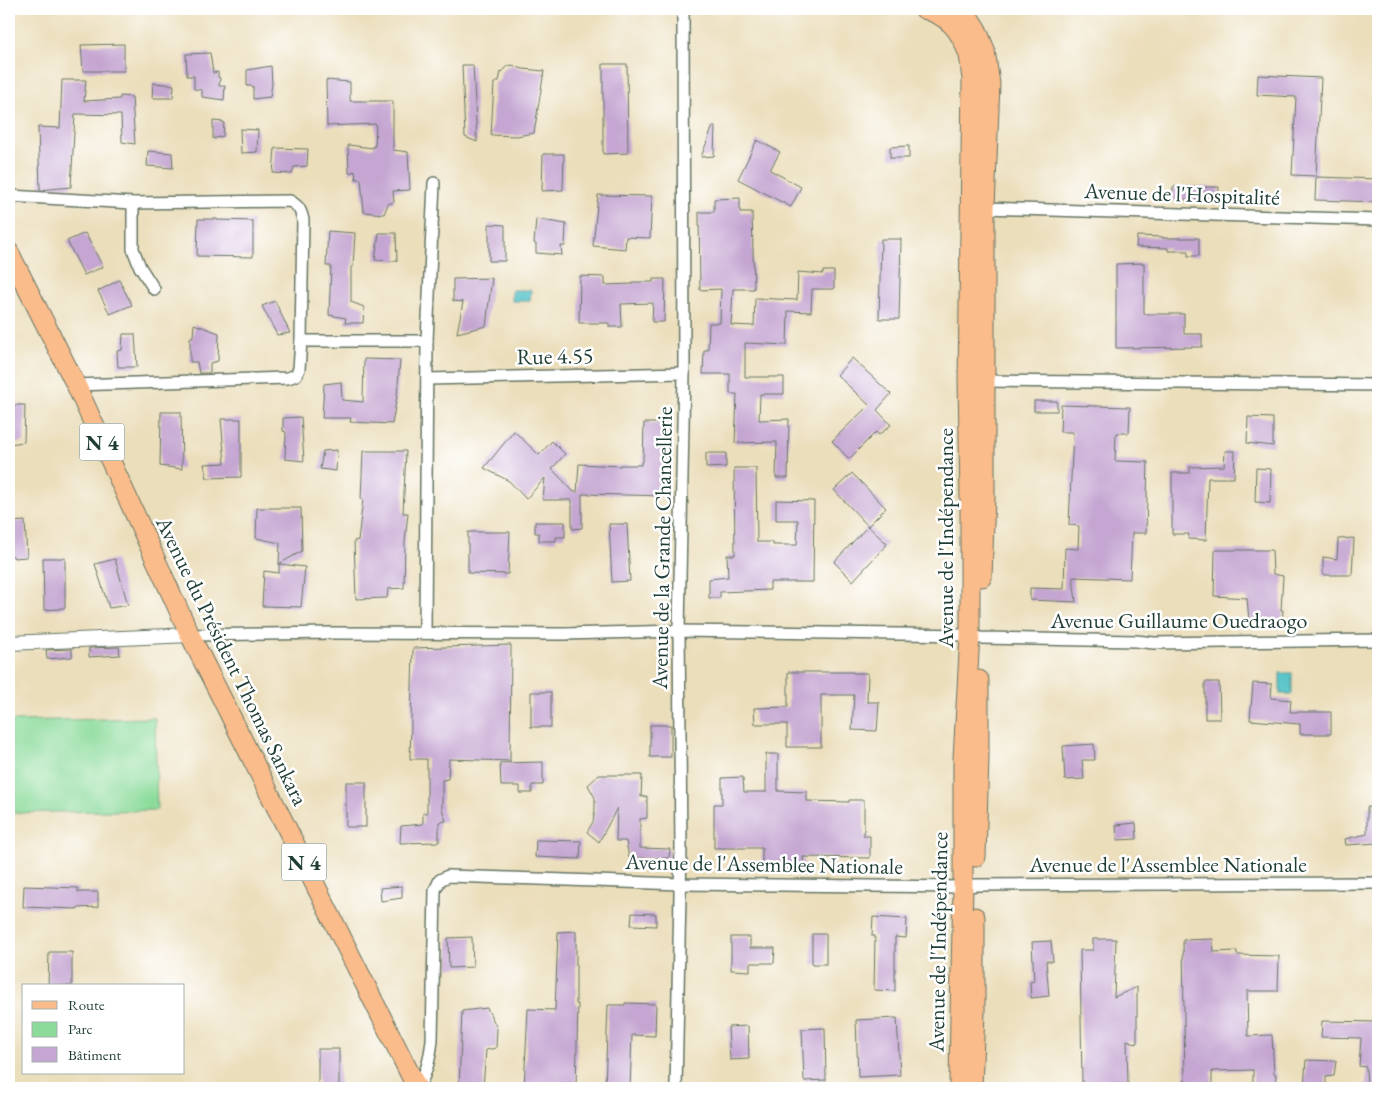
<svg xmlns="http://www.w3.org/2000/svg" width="1387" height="1097" font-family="'EB Garamond',serif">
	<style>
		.green { fill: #8cdb9b; stroke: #568c68 }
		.water { fill: #55c3c8; stroke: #3a807e }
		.building { fill: #c5a6d2 }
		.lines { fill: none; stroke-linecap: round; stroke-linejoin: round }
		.minor-casing { stroke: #667563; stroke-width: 14 }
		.tertiary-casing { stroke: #667563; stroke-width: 16 }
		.primary-casing { stroke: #667563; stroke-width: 21 }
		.trunk-casing { stroke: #667563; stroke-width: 21 }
		.minor { stroke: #fff; stroke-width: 11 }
		.tertiary { stroke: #fff; stroke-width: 14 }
		.primary { stroke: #fabc8b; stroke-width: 19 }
		.trunk { stroke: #fabc8b; stroke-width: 19 }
		.labels { text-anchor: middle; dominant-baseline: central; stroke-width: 5; stroke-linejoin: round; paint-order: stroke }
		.shield { fill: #fff; stroke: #627771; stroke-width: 1 }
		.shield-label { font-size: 21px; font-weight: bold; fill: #1f3d34 }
		.street-label { font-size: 22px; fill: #1f3d34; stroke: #fff }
	</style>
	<rect width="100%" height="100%" fill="#fff"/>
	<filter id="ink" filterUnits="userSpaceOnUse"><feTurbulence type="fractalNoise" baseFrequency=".02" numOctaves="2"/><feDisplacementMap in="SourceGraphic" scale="10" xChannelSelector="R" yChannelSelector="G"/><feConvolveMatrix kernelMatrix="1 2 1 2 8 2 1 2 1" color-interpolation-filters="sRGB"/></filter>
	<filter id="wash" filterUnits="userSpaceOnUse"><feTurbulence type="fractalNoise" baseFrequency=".0096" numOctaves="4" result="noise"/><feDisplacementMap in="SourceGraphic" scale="20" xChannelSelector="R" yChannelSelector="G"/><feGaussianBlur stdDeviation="1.12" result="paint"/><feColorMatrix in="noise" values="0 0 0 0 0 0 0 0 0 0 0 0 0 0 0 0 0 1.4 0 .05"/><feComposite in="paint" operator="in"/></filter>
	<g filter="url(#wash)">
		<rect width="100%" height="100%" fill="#ebdebb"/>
		<!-- green -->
		<polygon class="green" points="155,718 157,810 9,813 9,721"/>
		<!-- water -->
		<g class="water">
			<polygon points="512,290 531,290 530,301 512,301"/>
			<rect x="1280" y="673" width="12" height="21"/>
		</g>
		<g id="blocks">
			<!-- building -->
			<g class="building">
				<polygon points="124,44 124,71 83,71 81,45"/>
				<polygon points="210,53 213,73 218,72 218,77 220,78 219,86 225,86 224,100 202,97 202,90 194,89 194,76 187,76 186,54"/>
				<polygon points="603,64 627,64 628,153 603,154"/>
				<polygon points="462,65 473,65 477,142 465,137"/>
				<polygon points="512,65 523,69 544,71 534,133 517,136 491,135 494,83 499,81 501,72 506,67"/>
				<polygon points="271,66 272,84 270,97 253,99 253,86 247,86 247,70"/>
				<polygon points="1258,75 1321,78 1316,176 1292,175 1296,97 1257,95"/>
				<polygon points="62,80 86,80 84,101 120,99 120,96 132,97 135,144 122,142 121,115 75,114 71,187 40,190 38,127 60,128"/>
				<polygon points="326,80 350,82 350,101 393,101 393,150 408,152 410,190 393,191 394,202 388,204 384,214 364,212 361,179 356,179 355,171 349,173 348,145 373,148 373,146 375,146 376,124 327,126"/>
				<polygon points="153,83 174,85 173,98 152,98"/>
				<polygon points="213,121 224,122 223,136 213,139"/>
				<polygon points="713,126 715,126 714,156 701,157"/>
				<polygon points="240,129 258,130 257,152 241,153"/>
				<polygon points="757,140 780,152 770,170 801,187 791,207 738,179"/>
				<polygon points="909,146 909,158 890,158 890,147"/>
				<polygon points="275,148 308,149 307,166 294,167 292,174 273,173"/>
				<polygon points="148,151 172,153 173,168 147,166"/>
				<polygon points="543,154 564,154 563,190 542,191"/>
				<polygon points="1316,177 1378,179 1378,202 1315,200"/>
				<polygon points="1173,187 1219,187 1218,200 1172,200"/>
				<polygon points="598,195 652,196 650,238 626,237 625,249 593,246"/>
				<polygon points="740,198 740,212 752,212 754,289 733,289 731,325 754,326 755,298 797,300 798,272 823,274 823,271 834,271 834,289 812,289 811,312 788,311 787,345 745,343 745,377 784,377 784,394 760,394 759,420 789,419 788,478 776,478 777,442 735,443 737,394 730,394 730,374 703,374 704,350 708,350 709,323 720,323 721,289 700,290 699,212 714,212 714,199"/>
				<polygon points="198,219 217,219 217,220 253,221 253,257 197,256"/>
				<polygon points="536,219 566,224 565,246 561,246 562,255 536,253 536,244 534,243"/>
				<polygon points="489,224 505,225 505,261 489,261"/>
				<polygon points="328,231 355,233 353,267 351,267 351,302 364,307 363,323 345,323 346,318 329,315 331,266 326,266"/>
				<polygon points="85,233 103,267 84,275 67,241"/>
				<polygon points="379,233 396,233 397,261 375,260"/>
				<polygon points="1137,236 1163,237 1163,238 1199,238 1199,256 1188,256 1188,251 1168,251 1168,248 1136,247"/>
				<polygon points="881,239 901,239 899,319 879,319"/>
				<polygon points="1144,263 1144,314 1184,314 1184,334 1202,334 1202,347 1116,348 1116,264"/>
				<polygon points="580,276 605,277 605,285 633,284 633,282 653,282 653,279 665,279 664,322 652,322 653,303 621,304 622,327 609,327 609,323 579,323"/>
				<polygon points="492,278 486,326 457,333 463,302 453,301 453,279"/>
				<polygon points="119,280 132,305 110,314 98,291"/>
				<polygon points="275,301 290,333 277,335 262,306"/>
				<polygon points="194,324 219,333 218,361 210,363 210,373 199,373 197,362 190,362 190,338 193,336"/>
				<polygon points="123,334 135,334 137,367 118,367 117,351 122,350"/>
				<polygon points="852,358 891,394 877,410 891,425 879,435 876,432 849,459 832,441 869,405 837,375"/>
				<polygon points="364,359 400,360 397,396 392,424 350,422 351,418 322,418 324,384 341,382 342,400 363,402"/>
				<rect x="1034" y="401" width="23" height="10"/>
				<polygon points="9,405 25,405 24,442 9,444"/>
				<polygon points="1061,405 1130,407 1129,433 1116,433 1115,461 1148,462 1146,533 1132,533 1130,579 1073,577 1076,602 1030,600 1030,588 1064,589 1065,548 1078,549 1079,526 1069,525 1073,432 1060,432"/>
				<polygon points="161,412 181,412 182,469 160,466"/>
				<polygon points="301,417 304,461 285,459 286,432 283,431 283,418"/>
				<polygon points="1248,417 1273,418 1273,446 1247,443"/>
				<polygon points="221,419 241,419 241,477 207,478 204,464 225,463"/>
				<polygon points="644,423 664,423 663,462 667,461 668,496 582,494 582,528 572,529 572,500 543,500 545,478 526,499 509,481 484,468 514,431 539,455 552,441 565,454 552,469 574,492 577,492 579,464 620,466 620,465 641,465 641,462 643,462"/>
				<polygon points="337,450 336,471 320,469 323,451"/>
				<polygon points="363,451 406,451 403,513 408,513 405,542 404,588 388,589 387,598 356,599 354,541 358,540 363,499 361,499"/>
				<polygon points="1225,451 1235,451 1234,478 1208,478 1206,540 1188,539 1189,534 1172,534 1172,473 1190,473 1190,467 1224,466"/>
				<polygon points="706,453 726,453 726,467 706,468"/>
				<polygon points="734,468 756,468 757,542 773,542 773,545 797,545 798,520 776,520 776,500 814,501 813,582 770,582 770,590 720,592 720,598 709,598 709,579 728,577 727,555 735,555"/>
				<polygon points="1256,468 1271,469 1270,503 1255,502"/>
				<polygon points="852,473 886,508 868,526 834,490"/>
				<polygon points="257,508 301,508 302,551 279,564 280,543 256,538"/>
				<polygon points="25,521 27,557 14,558 13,556 9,556 9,522"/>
				<polygon points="535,522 565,522 565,537 556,537 556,541 539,541 539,533 535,533"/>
				<polygon points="609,524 627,524 630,581 612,582"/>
				<polygon points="868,526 887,544 853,581 834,562"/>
				<polygon points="468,532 510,532 508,574 468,573"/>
				<polygon points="1354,538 1352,575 1323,575 1323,557 1337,559 1338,539"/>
				<polygon points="1215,550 1272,550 1273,574 1283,576 1281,610 1283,610 1282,622 1249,621 1247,598 1214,596"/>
				<polygon points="43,558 65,558 65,608 60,608 60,609 44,610"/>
				<polygon points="115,559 128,605 109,608 95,564"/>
				<polygon points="279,564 305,567 301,607 262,606 264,571 279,573"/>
				<polygon points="511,645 510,761 449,759 448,779 442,780 442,809 446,821 439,822 439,842 400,843 401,826 423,824 423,813 427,813 427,759 410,759 413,648"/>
				<polygon points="119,647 120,655 89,657 89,648"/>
				<polygon points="72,649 72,657 47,659 46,650"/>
				<polygon points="788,672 853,672 853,673 868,673 867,702 879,702 877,731 852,730 854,695 821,695 821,747 787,747 787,724 755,724 754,708 788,707"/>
				<polygon points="1205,682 1219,682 1220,719 1205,719"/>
				<polygon points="1253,683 1272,684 1271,698 1291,700 1290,712 1331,712 1331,734 1300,734 1300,724 1250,720"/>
				<rect x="531" y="692" width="20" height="35"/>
				<rect x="650" y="725" width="21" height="32"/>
				<polygon points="1094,744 1095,760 1082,760 1084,779 1065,780 1063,746"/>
				<polygon points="766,754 778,754 778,791 807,792 807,801 849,802 849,800 864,800 864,836 870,836 870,858 803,857 804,869 762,869 762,848 714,848 714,804 722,804 722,778 743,777 744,792 766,792"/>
				<polygon points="543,762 543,785 532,785 532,793 520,793 520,786 501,786 500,763"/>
				<polygon points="599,775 642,775 641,797 647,796 647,818 640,819 640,848 670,849 669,858 629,858 626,841 616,841 617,808 599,842 587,832 593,822 595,810 595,798 588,785"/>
				<rect x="346" y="782" width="20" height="45"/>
				<polygon points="1367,807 1378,808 1378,843 1346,845 1345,839 1367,834"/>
				<polygon points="1136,823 1137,839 1117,840 1116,825"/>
				<polygon points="536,840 581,841 580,859 535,857"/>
				<polygon points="24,886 78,888 78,892 98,892 98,907 77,908 77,909 23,907"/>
				<polygon points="402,886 402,898 381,901 380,888"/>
				<polygon points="632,913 656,914 656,926 631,925"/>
				<polygon points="873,917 907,919 906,938 895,937 895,991 874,990 875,936 872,936"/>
				<polygon points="576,931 576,1004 578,1004 576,1088 524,1088 528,1009 555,1010 558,932"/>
				<rect x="812" y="934" width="14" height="30"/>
				<polygon points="472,937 473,967 449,968 448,938"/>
				<polygon points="731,937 750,937 750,948 775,948 774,963 750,963 750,971 731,970"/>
				<polygon points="1093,939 1116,939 1114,997 1137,987 1137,1044 1127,1040 1128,1086 1114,1087 1114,1088 1095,1088 1095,1084 1082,1084 1080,950 1093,950"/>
				<polygon points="1213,939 1214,952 1237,951 1237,955 1279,956 1278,991 1247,991 1248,1036 1272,1035 1274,1074 1276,1074 1275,1088 1253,1088 1253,1070 1212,1071 1212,1088 1185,1088 1183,940"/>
				<polygon points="1051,941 1053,961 1046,961 1049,996 1031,998 1030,982 1034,981 1032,942"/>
				<polygon points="49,952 72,952 72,986 48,986"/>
				<polygon points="625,1003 656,1004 655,1036 632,1035 630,1088 605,1088 608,1005 625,1005"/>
				<polygon points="487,1008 497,1028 496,1048 486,1050 483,1088 459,1088 462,1011"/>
				<polygon points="897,1018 900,1075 858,1077 856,1020"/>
				<polygon points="1322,1021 1378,1022 1378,1088 1367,1088 1366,1067 1359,1066 1361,1038 1321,1037"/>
				<polygon points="748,1026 749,1059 730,1060 728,1027"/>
				<polygon points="825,1028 826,1080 804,1081 802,1029"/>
				<rect x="318" y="1049" width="21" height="39"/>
				<polygon points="1306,1060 1336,1061 1334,1076 1326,1077 1326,1088 1304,1088"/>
			</g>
		</g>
	</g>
	<g filter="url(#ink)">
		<use href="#blocks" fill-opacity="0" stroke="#667563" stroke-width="1"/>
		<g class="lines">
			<defs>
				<g id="minor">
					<path d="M 9,196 L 133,203 L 290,201 C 299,206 301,211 303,220 L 301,341"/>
					<polyline points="133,203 133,249 140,267 154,289"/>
					<polyline points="985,208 1378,220"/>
					<polyline points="427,341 434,183"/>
					<polyline points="427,379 684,373"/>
					<polyline points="986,381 1378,385"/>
					<polyline points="76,385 288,378 296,375 299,369 301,341 427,341 425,633"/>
					<polyline points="190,635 333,633 564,634 679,631 970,635 980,638 1136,641 1154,643 1378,640"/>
					<path d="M 418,1088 C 427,1072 430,1058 432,1040 L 435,890 L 440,880 L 448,876 L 680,884 L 963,887 L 975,885 L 1378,883"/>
					<polyline points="676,1088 681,847 679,631 684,373 683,9"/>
				</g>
				<polyline id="tertiary" points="9,643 190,635"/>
				<g id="primary">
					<path d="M 924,9 C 947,15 959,29 967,50 C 971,58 970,69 972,78 L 968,380 L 970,501 L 970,635 L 963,758 L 963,887 L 960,1012 L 959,1088"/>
					<polyline points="960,9 967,14 977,30 985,50 990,84 985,208 985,498 982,577"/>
					<polyline points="976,857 979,757 979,680"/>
					<polyline points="972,1088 975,1012 975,917"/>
				</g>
				<polyline id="trunk" points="9,252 76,385 190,635 417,1088"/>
			</defs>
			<!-- minor casing -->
			<use href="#minor" class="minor-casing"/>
			<!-- tertiary casing -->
			<use href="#tertiary" class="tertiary-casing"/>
			<!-- primary casing -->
			<use href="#primary" class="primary-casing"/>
			<!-- trunk casing -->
			<use href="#trunk" class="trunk-casing"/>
			<!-- minor -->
			<use href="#minor" class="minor"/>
			<!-- tertiary -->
			<use href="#tertiary" class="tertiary"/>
			<!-- primary -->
			<use href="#primary" class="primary"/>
			<!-- trunk -->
			<use href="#trunk" class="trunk"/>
		</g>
	</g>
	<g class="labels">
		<!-- shield labels -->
		<g class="shield">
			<rect x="79.5" y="423.5" width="45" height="37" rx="4"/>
			<rect x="281.5" y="843.5" width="45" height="37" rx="4"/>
		</g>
		<g class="shield-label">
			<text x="102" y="442">N 4</text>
			<text x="304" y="862">N 4</text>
		</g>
		<!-- street labels -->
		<g class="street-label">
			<text transform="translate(1182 194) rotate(2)">Avenue de l'Hospitalité</text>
			<text transform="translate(555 356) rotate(-1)">Rue 4.55</text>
			<text transform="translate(945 538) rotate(-90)">Avenue de l'Indépendance</text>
			<text transform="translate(662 548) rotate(-89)">Avenue de la Grande Chancellerie</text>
			<text x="1179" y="620">Avenue Guillaume Ouedraogo</text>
			<text transform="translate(232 661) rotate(64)">Avenue du Président Thomas Sankara</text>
			<text transform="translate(764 864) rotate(1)">Avenue de l'Assemblee Nationale</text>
			<text x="1168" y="864">Avenue de l'Assemblee Nationale</text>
			<text transform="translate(938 942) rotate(-89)">Avenue de l'Indépendance</text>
		</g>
	</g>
	<!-- margin -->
	<rect width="1387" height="1097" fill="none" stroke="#fff" stroke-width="30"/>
	<!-- legend -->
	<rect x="22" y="984" width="162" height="90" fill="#ffffff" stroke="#a5b1ae"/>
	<rect x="32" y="1001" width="25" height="8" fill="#fabc8b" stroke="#a5b1ae"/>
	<text x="68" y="1010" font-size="15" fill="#1f3d34">Route</text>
	<rect x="32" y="1022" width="25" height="15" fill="#8cdb9b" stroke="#a5b1ae"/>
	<text x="68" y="1034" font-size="15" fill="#1f3d34">Parc</text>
	<rect x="32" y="1047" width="25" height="15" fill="#c5a6d2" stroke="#a5b1ae"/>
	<text x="68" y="1060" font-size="15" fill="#1f3d34">Bâtiment</text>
</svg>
